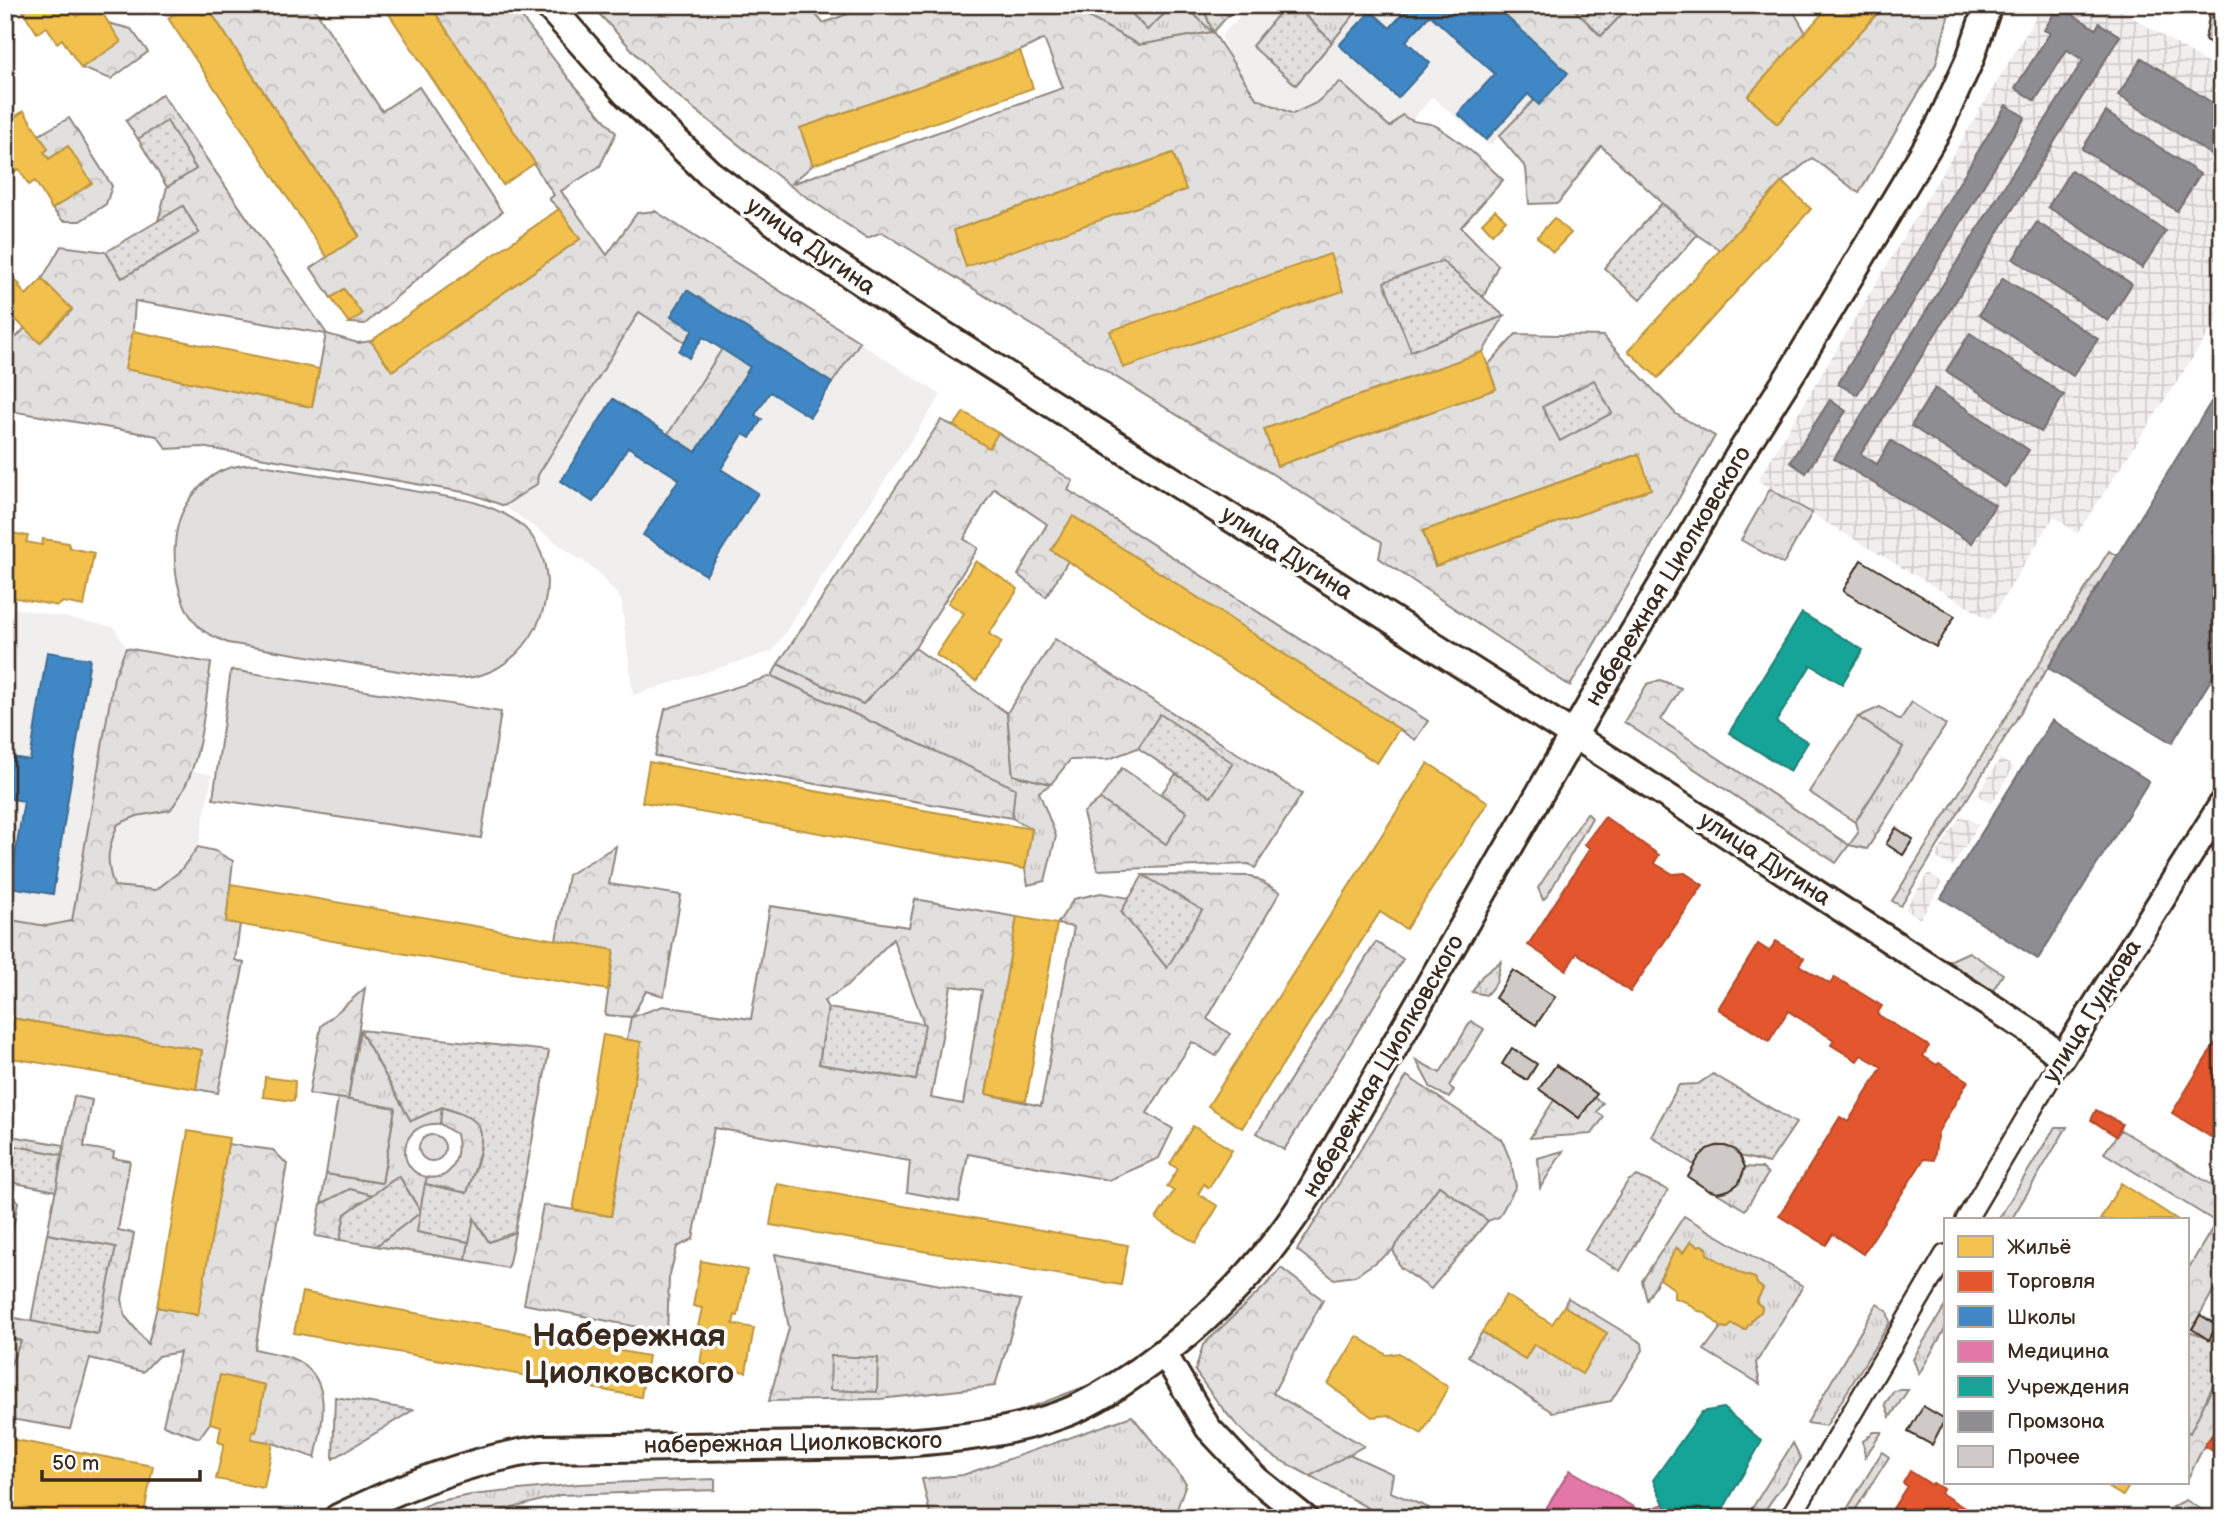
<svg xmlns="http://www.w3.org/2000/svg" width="2227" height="1523" font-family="'Balsamiq Sans',sans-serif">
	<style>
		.built { fill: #f1efee }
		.industrial { fill: url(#industrial-grid) }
		.grass { fill: url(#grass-tufts); stroke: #8e857e; stroke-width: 2 }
		.forest { fill: url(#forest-crowns); stroke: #8e857e; stroke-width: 2; fill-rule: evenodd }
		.park { fill: url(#park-dots); stroke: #8e857e; stroke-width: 2 }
		.garden { fill: #e2e0de; stroke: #8e857e; stroke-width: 2 }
		.homes { fill: #f2c14e; stroke: #bb9440; stroke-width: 2 }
		.shops { fill: #e4572e; stroke: #b14a29; stroke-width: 2 }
		.schools { fill: #3f88c5; stroke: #3e6c93; stroke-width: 2 }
		.health { fill: #e377a8; stroke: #b1607f; stroke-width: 2 }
		.public { fill: #17a398; stroke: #227f73; stroke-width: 2 }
		.industry { fill: #8d8d92; stroke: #746f6f; stroke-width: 2 }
		.building { fill: #cfcac7; stroke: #3b2a1e; stroke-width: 2 }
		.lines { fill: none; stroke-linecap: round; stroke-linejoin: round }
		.minor-casing { stroke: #3b2a1e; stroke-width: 24 }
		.tertiary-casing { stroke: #3b2a1e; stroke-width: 30 }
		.secondary-casing { stroke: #3b2a1e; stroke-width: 32 }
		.minor { stroke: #fff; stroke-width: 19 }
		.tertiary { stroke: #fff; stroke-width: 24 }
		.secondary { stroke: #fff; stroke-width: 26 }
		.labels { text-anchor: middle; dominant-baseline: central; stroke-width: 7; stroke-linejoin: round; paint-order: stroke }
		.street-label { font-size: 24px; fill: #3b2a1e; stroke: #fff }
		.district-label { font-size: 32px; font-weight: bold; fill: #3b2a1e; stroke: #fff }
	</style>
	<defs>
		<pattern id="industrial-grid" width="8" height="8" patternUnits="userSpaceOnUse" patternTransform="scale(1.75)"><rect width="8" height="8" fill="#f1efee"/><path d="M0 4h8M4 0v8" fill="none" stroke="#d0cdcc"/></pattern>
		<pattern id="grass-tufts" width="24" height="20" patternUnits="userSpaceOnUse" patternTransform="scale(1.75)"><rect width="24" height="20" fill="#e2e0de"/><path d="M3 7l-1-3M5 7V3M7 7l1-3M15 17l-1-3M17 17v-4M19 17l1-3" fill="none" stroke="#c3c0be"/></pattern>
		<pattern id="forest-crowns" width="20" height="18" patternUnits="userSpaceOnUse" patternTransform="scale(1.75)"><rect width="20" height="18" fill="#e2e0de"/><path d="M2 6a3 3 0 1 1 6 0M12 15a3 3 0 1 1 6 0" fill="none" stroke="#c3c0be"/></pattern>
		<pattern id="park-dots" width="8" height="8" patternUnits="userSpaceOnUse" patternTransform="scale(1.75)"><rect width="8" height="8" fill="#e2e0de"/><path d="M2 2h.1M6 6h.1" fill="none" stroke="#c3c0be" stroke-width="1.8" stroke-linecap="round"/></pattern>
	</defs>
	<rect width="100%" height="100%" fill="#fff"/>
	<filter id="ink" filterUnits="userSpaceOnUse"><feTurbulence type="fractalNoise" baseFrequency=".0143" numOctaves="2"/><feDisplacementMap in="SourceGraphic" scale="14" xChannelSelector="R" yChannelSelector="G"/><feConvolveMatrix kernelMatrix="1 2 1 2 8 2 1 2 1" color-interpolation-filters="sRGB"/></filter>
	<g filter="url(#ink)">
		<!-- built -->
		<g class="built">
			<polygon points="1250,5 1642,5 1526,168 1499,136 1490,146 1432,97 1361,180 1293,115 1256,98 1238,75 1221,36"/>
			<polygon points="655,211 941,395 773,651 633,695 621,599 597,571 504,506 469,494 403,484 598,294"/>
			<polygon points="5,606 114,627 126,648 211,663 193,771 212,775 181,937 83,919 46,926 5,919"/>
		</g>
		<!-- industrial -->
		<g class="industrial">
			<polygon points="2043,5 2112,5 2222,72 2222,313 2077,534 2054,516 1990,620 1770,489 1758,480"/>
			<polygon points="2000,759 2014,767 1991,804 1977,795"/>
			<polygon points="1961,815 1979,825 1952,867 1935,857"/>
			<polygon points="1928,873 1943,883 1920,919 1905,909"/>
		</g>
		<!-- grass -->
		<g class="grass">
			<polygon points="1079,5 1124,5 1147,30 1174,5 1184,5 1213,32 1139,45 1079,12"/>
			<polygon points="1295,5 1362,5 1332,42"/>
			<polygon points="915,648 1007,713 1013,775 1051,784 1039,792 1056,836 1045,881 1028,885 1025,869 1032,829 1012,818 1014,788 772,676 778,664 863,704"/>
			<polygon points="1912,702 1946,725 1867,849 1849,845 1858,833 1855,822 1903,747 1858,717 1880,707 1900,720"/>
			<polygon points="1587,813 1592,818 1548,895 1543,900 1538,888"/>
			<polygon points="1501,961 1496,983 1486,995 1472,992 1482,976"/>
			<polygon points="1471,1021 1484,1029 1449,1086 1454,1090 1449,1098 1431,1088 1416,1060 1440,1073"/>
			<path d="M 360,1030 L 411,1121 L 442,1107 L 440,1124 C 398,1121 394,1171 427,1177 L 418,1232 L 469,1242 L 466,1260 L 376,1246 L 421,1212 L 399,1176 L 372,1195 L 350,1189 L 321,1204 L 326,1174 L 382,1183 L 395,1108 L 348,1100 Z"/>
			<polygon points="2055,1127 2067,1127 2011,1220 1998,1220"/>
			<circle cx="432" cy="1148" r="13"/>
			<polygon points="5,1135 64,1145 62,1155 5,1144"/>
			<path d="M 1745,1167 L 1762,1168 L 1768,1174 L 1745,1210 L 1717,1193 C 1733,1189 1742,1184 1745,1167 Z"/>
			<polygon points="1684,1216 1803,1286 1756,1363 1760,1384 1704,1350 1721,1327 1727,1328 1732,1324 1745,1330 1755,1316 1761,1312 1762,1307 1756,1302 1763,1289 1757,1284 1755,1278 1742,1274 1707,1254 1707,1248 1703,1245 1697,1246 1691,1241 1683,1253 1677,1248 1647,1300 1642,1281"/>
			<polygon points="1568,1298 1642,1343 1643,1350 1611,1401 1552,1412 1468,1356 1482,1332 1525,1359 1534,1344 1582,1373 1607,1333 1564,1306"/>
			<polygon points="1877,1304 1887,1311 1890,1322 1826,1426 1807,1423"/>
			<polygon points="1945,1306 1945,1329 1919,1374 1913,1359"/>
			<polygon points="1900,1390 1908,1390 1890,1417 1885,1404 1894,1391"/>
			<polygon points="1132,1416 1186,1483 1174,1518 931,1518 922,1479 963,1475"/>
			<polygon points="1874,1432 1882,1432 1865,1457 1863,1441"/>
			<path d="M 1793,1443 L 1801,1459 C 1788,1479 1773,1497 1760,1518 L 1746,1518 Z"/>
			<polygon points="1882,1452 1889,1457 1850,1518 1844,1514"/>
			<polygon points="1349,1454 1393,1474 1390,1492 1429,1508 1424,1516 1426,1518 1386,1518 1310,1476"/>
			<polygon points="715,1479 715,1490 560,1495 476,1518 397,1518 434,1502 471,1495 578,1484"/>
			<polygon points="2186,1500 2215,1518 2189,1518 2172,1507"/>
		</g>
		<!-- forest -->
		<g class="forest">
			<polygon points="206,5 312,5 382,111 419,87 502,212 436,263 365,324 349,323 361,314 344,289 331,298 311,268 359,235"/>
			<path d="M 430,5 L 512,5 L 570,80 L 616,133 L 600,166 L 561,191 L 607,255 L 637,213 L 655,211 L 860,342 L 832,383 L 687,291 L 671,316 L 693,330 L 685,342 L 639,312 L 538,475 L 537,484 L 504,506 L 469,493 L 201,447 L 167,449 L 157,436 L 5,410 L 5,342 L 9,345 L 25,328 L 40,342 L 72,310 L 42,279 L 61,246 L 106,252 L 122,278 L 199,233 L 183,206 L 158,221 L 167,187 L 196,169 L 167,122 L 138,139 L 126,121 L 162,94 L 327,334 L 358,343 L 371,341 L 392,370 L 580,239 L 559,209 L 549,199 L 554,195 ZM 135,301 L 326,334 L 312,407 L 126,369 L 133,331 Z"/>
			<path d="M 591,5 L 808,5 L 823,23 L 872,5 L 1079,5 L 1079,12 L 1139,45 L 1212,32 L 1185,5 L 1202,5 L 1213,32 L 1256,98 L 1293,114 L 1316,103 L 1340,82 L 1390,127 L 1402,115 C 1416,126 1427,120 1438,127 C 1461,142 1484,161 1503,180 L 1461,227 L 1498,265 L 1483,298 L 1442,261 L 1411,351 L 1504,316 L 1483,352 L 1264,429 L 1277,466 L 1496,389 L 1488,365 L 1516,334 L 1603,336 L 1676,414 L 1715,436 L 1570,686 L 1379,558 L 1382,542 L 882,232 L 867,238 L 789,185 L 678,96 L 658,78 ZM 1044,39 L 1063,88 L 791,184 L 813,165 L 800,128 L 1020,51 ZM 1173,153 L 1186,190 L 966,266 L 954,230 ZM 1638,454 L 1651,489 L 1435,566 L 1423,531 Z"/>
			<polygon points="1494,5 1555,5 1560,10 1570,5 1601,36 1626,10 1624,5 1790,5 1806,33 1748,96 1777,123 1885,5 1951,5 1936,64 1859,193 1812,158 1782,182 1720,250 1697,235 1601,146 1558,203 1529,204 1526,168 1499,136 1534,100"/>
			<polygon points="108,23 131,29 148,52 111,79 81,68 120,42"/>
			<polygon points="69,118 112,186 106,204 80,221 63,221 52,209 91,183 68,147 49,159 44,152 48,149 39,135"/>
			<polygon points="722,349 750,367 696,452 668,434"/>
			<polygon points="941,420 954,426 998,433 1073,481 1068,490 1428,721 1415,740 1074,517 1051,550 1068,561 1046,597 1018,575 1047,524 994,488 964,539 978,548 915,648 863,704 778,664"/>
			<polygon points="1770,489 1812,513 1783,564 1741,540"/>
			<polygon points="2109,551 2117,556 1901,906 1892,901"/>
			<polygon points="1055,639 1302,794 1255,868 1249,864 1098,870 1083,813 1100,799 1166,843 1187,812 1161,794 1176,774 1211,796 1160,715 1138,748 1109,759 1070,760 1051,784 1013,775 1007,713"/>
			<path d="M 126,648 L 211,663 C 203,713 203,770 170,810 L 137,816 L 118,824 C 108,848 105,860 114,886 L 156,890 L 180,871 L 198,847 L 215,851 L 233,861 L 226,922 L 240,924 L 235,960 L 244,963 L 218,1093 L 196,1089 L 202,1050 L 5,1017 L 5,919 L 46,926 L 72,921 L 114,677 Z"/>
			<polygon points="772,676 1015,788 1012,818 655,756 665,709"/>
			<polygon points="1660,680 1681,688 1661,720 1849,845 1836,863 1624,722 1647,684"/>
			<path d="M 616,846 L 609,884 L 681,895 L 664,996 L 646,991 L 632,1017 L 663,1006 L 751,1019 L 770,906 L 909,927 L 915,899 L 1017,917 L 986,1094 L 1041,1106 L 1074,927 L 1057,924 L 1074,899 L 1101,893 L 1129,898 L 1122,912 L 1201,910 L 1143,875 L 1251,876 L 1280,892 L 1207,1019 L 1230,1034 L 1216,1056 L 1192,1042 L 1147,1113 L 1173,1129 L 1159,1158 L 1109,1180 L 968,1154 L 959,1202 L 907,1192 L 910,1161 L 714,1128 L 693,1239 L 677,1247 L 669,1278 L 667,1333 L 524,1304 L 543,1205 L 611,1216 L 641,1042 L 627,1040 L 631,1017 L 605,1015 L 614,950 L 556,940 L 568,875 ZM 893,939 L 924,1024 L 916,1080 L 819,1064 L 828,1008 L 824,1001 L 848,985 ZM 951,986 L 982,990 L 963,1104 L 931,1098 Z"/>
			<polygon points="1376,942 1403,959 1284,1150 1257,1133"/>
			<polygon points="1969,952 2003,974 1989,997 1953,969 1949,961"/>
			<polygon points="365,988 348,1100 309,1094 321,1026"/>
			<polygon points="1407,1076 1502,1140 1511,1162 1516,1186 1499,1217 1488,1221 1439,1186 1393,1250 1355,1276 1334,1279 1297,1250"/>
			<path d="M 74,1096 L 92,1100 L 84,1147 L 114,1152 L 113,1158 L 130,1161 L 118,1230 L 134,1233 L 122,1299 L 125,1316 L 148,1344 L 157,1307 L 197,1315 L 228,1144 L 273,1150 L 287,1164 L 255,1349 C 267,1352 280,1354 291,1358 C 335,1375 323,1422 315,1458 L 273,1443 L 251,1439 L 253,1431 L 256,1432 L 265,1385 L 220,1376 L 210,1423 L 199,1438 L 163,1425 L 180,1352 L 158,1356 L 143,1372 L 90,1358 L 70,1429 L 5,1418 L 5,1376 L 21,1341 L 5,1337 L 5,1316 L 98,1334 L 115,1247 L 47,1234 Z"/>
			<polygon points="1594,1098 1603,1103 1597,1112 1604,1117 1592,1134 1530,1138 1554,1100"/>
			<path d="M 442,1107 C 452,1111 465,1114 473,1120 C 492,1132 472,1175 467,1193 L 425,1184 L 427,1177 C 454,1182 461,1154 456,1134 L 440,1124 Z"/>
			<polygon points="2121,1130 2222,1191 2222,1275 2192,1329 2187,1328 2187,1271 2216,1222 2104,1153"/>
			<polygon points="1563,1151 1540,1188 1538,1158"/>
			<polygon points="350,1189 372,1195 345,1214 340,1240 315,1236 321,1204"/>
			<polygon points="473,1217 489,1242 515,1232 508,1268 466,1260"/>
			<polygon points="775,1254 1021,1300 995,1386 880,1399 769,1401 789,1328"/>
			<path d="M 1281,1268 L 1323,1300 L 1273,1393 L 1364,1446 L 1310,1476 C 1296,1468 1280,1461 1267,1452 C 1237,1430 1216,1401 1195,1371 L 1203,1345 L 1267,1284 Z"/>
			<polygon points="2222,1367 2222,1421 2204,1446 2187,1480 2187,1431 2190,1432"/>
			<polygon points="1094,1383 1096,1391 1046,1412 1002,1418"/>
		</g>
		<!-- park -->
		<g class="park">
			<polygon points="1202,5 1238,5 1213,32"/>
			<polygon points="1286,5 1295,5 1332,42 1296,85 1252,46"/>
			<polygon points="1570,5 1624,5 1626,10 1601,36"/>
			<polygon points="167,121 196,169 167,187 138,139"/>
			<polygon points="1662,203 1697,235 1640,300 1604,268"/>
			<polygon points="183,206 199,233 122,278 106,252"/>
			<polygon points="1442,261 1504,316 1411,351 1384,282"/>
			<polygon points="1594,380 1612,413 1560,441 1542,407"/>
			<polygon points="1160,714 1233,763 1211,797 1138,748"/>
			<polygon points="1143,875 1202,910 1167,968 1121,912"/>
			<polygon points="828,1008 925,1024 916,1080 819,1064"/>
			<path d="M 360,1030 L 549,1051 L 515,1232 L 489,1242 L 474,1218 L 469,1242 L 417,1232 L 420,1213 L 376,1246 L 340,1240 L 345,1214 L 399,1176 L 420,1211 L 425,1184 L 467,1193 C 473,1175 492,1132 473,1120 C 465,1114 452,1111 442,1107 L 411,1121 Z"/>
			<polygon points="1713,1074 1796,1123 1769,1163 1740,1156 1734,1150 1725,1146 1707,1149 1694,1165 1651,1136 1679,1085 1698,1084"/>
			<polygon points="5,1144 62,1155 56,1191 5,1181"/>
			<polygon points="1637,1176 1668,1190 1620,1271 1585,1250 1628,1181"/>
			<polygon points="1439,1186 1488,1221 1431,1289 1400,1267 1393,1250"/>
			<polygon points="47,1234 116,1247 98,1334 31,1321"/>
			<polygon points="2187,1331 2222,1344 2222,1367 2190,1433 2187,1431"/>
			<polygon points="5,1337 21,1341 5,1376"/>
			<polygon points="831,1356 878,1358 877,1392 830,1390"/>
			<polygon points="335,1397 413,1410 333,1459"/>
		</g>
		<!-- garden -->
		<g class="garden">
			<polygon points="1124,5 1174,5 1147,30"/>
			<path d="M 256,464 L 466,500 C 487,505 518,517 531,535 C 568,585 536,660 478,676 C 464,680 449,678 435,677 L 228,643 C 220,639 211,636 204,631 C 174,609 167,543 183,511 C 190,497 205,479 219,472 C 230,466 244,465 256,464 Z"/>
			<polygon points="231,670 501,712 481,838 213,799"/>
			<polygon points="1858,717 1903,747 1855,822 1809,792"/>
			<polygon points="1122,768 1187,812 1166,844 1100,799"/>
			<polygon points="338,1098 395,1108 382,1183 326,1174"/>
			<polygon points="5,1196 15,1198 18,1202 5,1268"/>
		</g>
		<!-- homes -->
		<g class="homes">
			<polygon points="19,5 75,5 72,9 77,16 97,5 121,42 81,68 62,39 57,43 47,27 37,33"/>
			<polygon points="188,5 206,5 359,236 327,257 168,18"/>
			<polygon points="383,5 430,5 535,163 503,185"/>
			<polygon points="1830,5 1885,5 1777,124 1748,96"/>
			<polygon points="1020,51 1033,88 813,165 800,128"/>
			<polygon points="24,111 48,149 44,152 49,159 68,146 92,183 52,209 35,181 29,185 19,169 9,175 5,170 5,123"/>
			<polygon points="1173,153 1186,190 966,267 954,230"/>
			<polygon points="1782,182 1811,209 1658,378 1628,351"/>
			<polygon points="559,209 580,239 392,371 371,341"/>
			<polygon points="1495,210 1506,220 1492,234 1482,223"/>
			<polygon points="1554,218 1571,233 1553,252 1537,237"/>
			<polygon points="1330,254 1343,291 1123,368 1110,331"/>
			<polygon points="5,270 20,285 19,287 26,295 42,279 72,309 40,343 14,318 9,324 5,321"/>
			<polygon points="344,289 362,314 349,323 331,298"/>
			<polygon points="133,331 319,369 312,407 125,369"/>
			<polygon points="1483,352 1496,389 1277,466 1264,429"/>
			<polygon points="964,412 998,433 989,448 954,426"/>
			<polygon points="1639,454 1651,489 1436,566 1423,531"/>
			<polygon points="1073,516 1399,729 1377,763 1051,550"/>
			<polygon points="6,532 28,536 26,542 42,545 43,539 68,543 70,548 94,553 84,606 63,602 58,606 5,596"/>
			<polygon points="976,561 1018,589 989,634 1002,642 976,681 936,655 964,613 948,603"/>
			<polygon points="649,762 1032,829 1025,869 642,802"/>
			<polygon points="1428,763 1488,802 1406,929 1380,912 1242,1128 1208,1106"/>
			<polygon points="231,884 614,950 608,990 226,922"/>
			<polygon points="1017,917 1057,924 1026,1101 986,1094"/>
			<polygon points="5,1017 202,1050 196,1089 5,1057"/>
			<polygon points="603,1035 641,1042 611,1216 573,1210"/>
			<polygon points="265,1077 295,1081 294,1101 263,1097"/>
			<polygon points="1193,1126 1232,1150 1209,1188 1204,1184 1198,1194 1218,1206 1196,1243 1156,1219 1174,1191 1167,1187 1178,1169 1170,1164"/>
			<polygon points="188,1131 229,1138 198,1315 157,1307"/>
			<polygon points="2121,1183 2178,1220 2100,1220"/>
			<polygon points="777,1184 1128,1245 1121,1285 770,1225"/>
			<polygon points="1691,1241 1697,1246 1702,1245 1707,1249 1707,1254 1742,1274 1755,1278 1757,1284 1763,1289 1756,1302 1762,1307 1761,1312 1755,1316 1745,1330 1732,1324 1728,1328 1721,1327 1704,1312 1698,1311 1686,1302 1674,1298 1674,1289 1660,1279 1676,1248 1683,1253"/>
			<polygon points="701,1261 747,1270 738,1316 735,1315 733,1324 754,1328 746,1372 700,1364 706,1329 698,1327 702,1308 693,1306"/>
			<polygon points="302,1292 648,1356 641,1397 294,1333"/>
			<polygon points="1506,1295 1552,1324 1564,1306 1607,1333 1582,1374 1534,1344 1525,1359 1482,1332"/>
			<polygon points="1357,1336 1387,1355 1399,1353 1448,1387 1422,1434 1388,1415 1372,1417 1328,1384"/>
			<polygon points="220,1375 265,1385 256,1432 253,1431 251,1439 273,1443 264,1488 216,1479 224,1444 218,1442 221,1426 210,1423"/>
			<polygon points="5,1438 153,1466 143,1518 5,1518"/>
			<polygon points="2100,1483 2131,1483 2123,1496"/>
		</g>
		<!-- shops -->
		<g class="shops">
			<polygon points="1605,817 1659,855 1654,863 1673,874 1685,873 1703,885 1630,992 1577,953 1566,970 1528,945 1590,848 1584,845"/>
			<polygon points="1776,941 1804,958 1799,965 1830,984 1835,977 1882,1006 1877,1014 1929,1046 1923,1056 1937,1065 1939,1063 1968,1081 1938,1132 1934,1160 1924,1159 1863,1254 1833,1234 1826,1245 1779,1216 1840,1117 1848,1122 1882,1067 1861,1055 1857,1061 1831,1045 1834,1040 1788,1011 1769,1041 1718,1009 1758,944 1769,951"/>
			<polygon points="2222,1032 2222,1144 2172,1113"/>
			<polygon points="2096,1110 2122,1124 2116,1136 2091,1120"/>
			<polygon points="2222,1421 2222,1456 2204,1446"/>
			<polygon points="1910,1471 1932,1485 1933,1483 1943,1489 1941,1493 1980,1518 1887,1518 1907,1486 1903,1483"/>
		</g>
		<!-- schools -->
		<g class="schools">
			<polygon points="1410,5 1494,5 1568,73 1539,105 1528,94 1486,140 1458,114 1495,74 1430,15 1406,41 1430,63 1398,98 1339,45 1371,11 1390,28"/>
			<polygon points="687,290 832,383 810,417 770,392 755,415 762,419 750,438 743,434 721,469 758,493 706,575 643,535 679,479 628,447 593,502 561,481 613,399 696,452 750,367 703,337 689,358 679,351 693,330 671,316"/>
			<polygon points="47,652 90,659 53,894 10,887 24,801 5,798 5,756 30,760"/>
		</g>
		<!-- health -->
		<polygon class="health" points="1570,1470 1642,1512 1664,1504 1675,1518 1540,1518"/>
		<!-- public -->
		<g class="public">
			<polygon points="1802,613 1863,650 1842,684 1811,665 1776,722 1808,742 1790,771 1729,733"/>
			<polygon points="1723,1408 1762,1441 1718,1518 1675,1518 1664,1504 1653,1480 1702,1412"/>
		</g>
		<!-- industry -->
		<g class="industry">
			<polygon points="2059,6 2096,29 2099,23 2120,36 1861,454 1877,464 1891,441 1995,505 1972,543 1834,459 2083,60 2067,50 2035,101 2015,88 2050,33 2044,30"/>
			<polygon points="2142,58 2222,109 2222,143 2213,156 2118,95"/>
			<polygon points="2006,105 2025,117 1857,395 1838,384"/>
			<polygon points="2106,112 2200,174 2177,211 2082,149"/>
			<polygon points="2071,170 2166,231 2142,268 2048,207"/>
			<polygon points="2037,222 2132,284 2108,321 2013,259"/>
			<polygon points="2003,278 2098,339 2073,376 1979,315"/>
			<polygon points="1970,333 2064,395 2041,432 1946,371"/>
			<polygon points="2222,384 2222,662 2172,743 2048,668"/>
			<polygon points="1935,388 2029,450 2005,487 1911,426"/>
			<polygon points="1830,400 1846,411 1806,473 1790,462"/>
			<polygon points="2052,720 2149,781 2038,959 1941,898"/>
		</g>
		<!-- building -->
		<g class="building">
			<polygon points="2211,5 2222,5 2222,49 2205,40"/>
			<polygon points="1861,560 1955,616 1936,647 1843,591"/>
			<polygon points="1896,828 1913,839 1903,855 1886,844"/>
			<polygon points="1513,970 1555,997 1536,1025 1495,998"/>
			<polygon points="1512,1048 1537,1064 1527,1080 1502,1064"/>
			<polygon points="1556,1065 1597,1094 1579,1118 1539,1089"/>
			<polygon points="1716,1146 1725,1146 1734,1149 1740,1156 1745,1167 1739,1183 1729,1190 1717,1193 1708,1190 1688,1177 1699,1157 1707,1149"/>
			<polygon points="2200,1315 2217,1325 2209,1340 2192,1329"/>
			<polygon points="1923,1406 1945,1419 1932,1445 1908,1432"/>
		</g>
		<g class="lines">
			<defs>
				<g id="minor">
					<polyline points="1966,1220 2062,1058"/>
					<polyline points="1790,1518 1945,1255"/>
				</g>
				<g id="tertiary">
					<polyline points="1573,735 2031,1032 2062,1058 2222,804"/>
					<polyline points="1164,1353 1208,1428 1254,1477 1305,1518"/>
				</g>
				<g id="secondary">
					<polyline points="548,5 627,94 709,173 800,241 901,308 1573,735"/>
					<path d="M 338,1518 C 404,1486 469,1460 542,1449 L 888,1444 C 946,1440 1004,1435 1060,1415 C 1086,1406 1108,1392 1130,1377 C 1202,1328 1265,1266 1311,1191 L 1593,701 L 1742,451 L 1795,367 L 1938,129 L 1970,59 L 1988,5"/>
				</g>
			</defs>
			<!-- minor casing -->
			<use href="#minor" class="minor-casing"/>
			<!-- tertiary casing -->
			<use href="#tertiary" class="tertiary-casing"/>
			<!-- secondary casing -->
			<use href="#secondary" class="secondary-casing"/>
			<!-- minor -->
			<use href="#minor" class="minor"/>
			<!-- tertiary -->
			<use href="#tertiary" class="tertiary"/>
			<!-- secondary -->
			<use href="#secondary" class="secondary"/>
		</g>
	</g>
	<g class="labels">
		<!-- street labels -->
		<g class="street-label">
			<text transform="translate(811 246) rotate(35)">улица Дугина</text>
			<text transform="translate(1287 553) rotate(33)">улица Дугина</text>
			<text transform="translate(1668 576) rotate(-59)">набережная Циолковского</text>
			<text transform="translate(1765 859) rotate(33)">улица Дугина</text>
			<text transform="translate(2092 1011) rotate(-58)">улица Гудкова</text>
			<text transform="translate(1383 1066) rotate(-60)">набережная Циолковского</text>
			<text transform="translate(793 1443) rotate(-1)">набережная Циолковского</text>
		</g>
		<!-- district labels -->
		<g class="district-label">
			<text x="629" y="1336">Набережная<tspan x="629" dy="37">Циолковского</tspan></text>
		</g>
	</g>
	<!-- margin -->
	<rect width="2227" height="1523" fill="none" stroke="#fff" stroke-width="28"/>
	<rect x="14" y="14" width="2199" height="1495" fill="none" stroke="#3b2a1e" stroke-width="2.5" filter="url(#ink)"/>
	<!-- legend -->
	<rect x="1944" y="1218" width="245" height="266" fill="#ffffff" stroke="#b1aaa5" stroke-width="2"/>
	<rect x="1958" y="1236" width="35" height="21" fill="#f2c14e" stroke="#b1aaa5" stroke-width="2"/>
	<text x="2007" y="1254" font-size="21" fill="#3b2a1e">Жильё</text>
	<rect x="1958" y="1271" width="35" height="21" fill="#e4572e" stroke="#b1aaa5" stroke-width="2"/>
	<text x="2007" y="1288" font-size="21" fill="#3b2a1e">Торговля</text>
	<rect x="1958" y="1306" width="35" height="21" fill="#3f88c5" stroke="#b1aaa5" stroke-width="2"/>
	<text x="2007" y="1324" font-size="21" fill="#3b2a1e">Школы</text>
	<rect x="1958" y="1341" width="35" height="21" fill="#e377a8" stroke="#b1aaa5" stroke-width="2"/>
	<text x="2007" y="1358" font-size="21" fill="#3b2a1e">Медицина</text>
	<rect x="1958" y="1376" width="35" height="21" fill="#17a398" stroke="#b1aaa5" stroke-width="2"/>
	<text x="2007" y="1394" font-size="21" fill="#3b2a1e">Учреждения</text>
	<rect x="1958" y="1411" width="35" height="21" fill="#8d8d92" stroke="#b1aaa5" stroke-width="2"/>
	<text x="2007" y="1428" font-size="21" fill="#3b2a1e">Промзона</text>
	<rect x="1958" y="1446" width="35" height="21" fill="#cfcac7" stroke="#b1aaa5" stroke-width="2"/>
	<text x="2007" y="1464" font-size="21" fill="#3b2a1e">Прочее</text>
	<!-- scale -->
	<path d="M42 1470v10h158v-10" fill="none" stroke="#3b2a1e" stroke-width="3.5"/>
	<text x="52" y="1470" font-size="21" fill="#3b2a1e" stroke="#ffffff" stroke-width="5" paint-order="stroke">50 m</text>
</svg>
